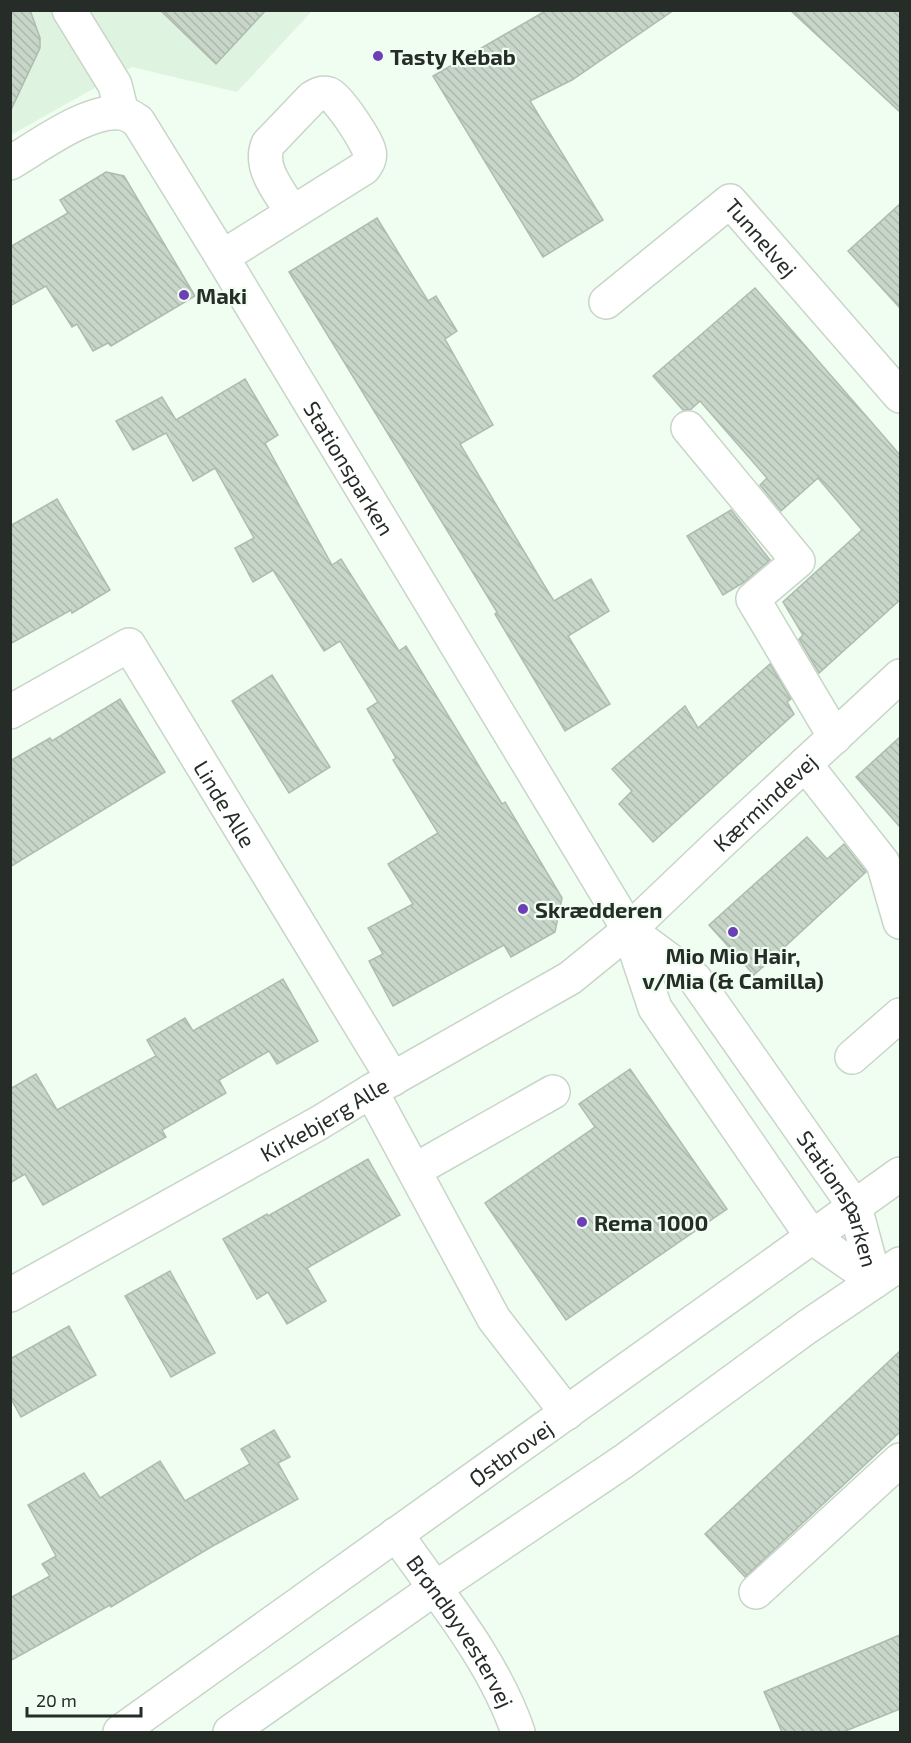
<svg xmlns="http://www.w3.org/2000/svg" width="911" height="1743" font-family="'Exo 2',sans-serif">
	<style>
		.built { fill: #dff4e0 }
		.building { fill: url(#building-back-hatch); stroke: #aebcae; stroke-width: 1.5 }
		.lines { fill: none; stroke-linecap: round; stroke-linejoin: round }
		.minor-casing { stroke: #c8d5c8; stroke-width: 36 }
		.minor { stroke: #fff; stroke-width: 33 }
		.poi-dot { fill: #6c3fb6; stroke: #effef0; stroke-width: 2 }
		.labels { text-anchor: middle; dominant-baseline: central; stroke-width: 4.5; stroke-linejoin: round; paint-order: stroke }
		.poi-label { font-size: 22px; font-weight: bold; fill: #262c27; stroke: #effef0; text-anchor: start }
		.street-label { font-size: 22px; fill: #262c27; stroke: #effef0 }
	</style>
	<defs>
		<pattern id="building-back-hatch" width="6" height="6" patternUnits="userSpaceOnUse" patternTransform="scale(1.5)"><rect width="6" height="6" fill="#c8d6c9"/><path d="M-1 5l2 2M0 0l6 6M5-1l2 2" fill="none" stroke="#acb8ad"/></pattern>
	</defs>
	<rect width="100%" height="100%" fill="#effef0"/>
	<!-- built -->
	<polygon class="built" points="11,11 312,11 237,92 132,67 11,135"/>
	<!-- building -->
	<g class="building">
		<polygon points="10,10 30,10 40,38 40,48 10,112"/>
		<polygon points="160,10 266,10 216,64"/>
		<polygon points="547,10 674,10 572,80 530,101 603,220 543,257 433,76"/>
		<polygon points="790,10 900,10 900,112"/>
		<polygon points="106,172 124,176 195,296 111,346 108,343 93,351 77,324 72,327 46,286 10,306 10,247 68,213 60,200"/>
		<polygon points="900,204 900,308 848,251"/>
		<polygon points="377,218 428,301 436,296 457,331 445,339 493,425 460,444 544,585 554,601 591,579 609,611 568,636 610,704 565,731 495,614 497,612 289,272"/>
		<polygon points="755,288 900,455 900,600 819,673 799,639 803,635 783,602 862,530 818,478 781,511 760,485 767,478 700,401 690,410 683,410 653,376"/>
		<polygon points="245,379 278,435 265,443 332,565 341,559 399,651 406,646 502,804 505,802 562,898 555,932 511,957 504,945 393,1006 369,961 383,954 368,928 413,904 388,864 438,833 393,760 396,758 367,709 378,702 340,641 324,651 273,570 253,582 235,548 254,538 215,468 193,481 166,433 133,450 116,421 162,397 176,420"/>
		<polygon points="57,499 110,590 72,613 71,610 10,644 10,526"/>
		<polygon points="731,510 770,560 743,583 723,595 687,536"/>
		<polygon points="770,664 791,699 787,702 794,714 653,842 619,804 632,791 612,769 685,706 698,728"/>
		<polygon points="272,675 330,767 289,793 232,701"/>
		<polygon points="120,699 165,772 10,867 10,761 50,738 52,741"/>
		<polygon points="900,737 900,827 856,777"/>
		<polygon points="807,837 827,859 844,844 866,872 754,975 709,925"/>
		<polygon points="283,979 318,1041 277,1064 269,1051 219,1080 226,1093 162,1130 166,1137 43,1205 25,1174 10,1183 10,1089 36,1074 57,1110 156,1056 147,1040 185,1018 193,1031"/>
		<polygon points="630,1069 727,1209 566,1320 485,1203 595,1127 579,1104"/>
		<polygon points="368,1159 400,1215 307,1268 326,1301 287,1324 268,1292 257,1299 223,1239 267,1214 268,1216"/>
		<polygon points="170,1271 215,1353 171,1377 125,1296"/>
		<polygon points="69,1326 96,1375 21,1417 10,1397 10,1359"/>
		<polygon points="900,1351 900,1432 745,1577 705,1534"/>
		<polygon points="274,1430 290,1457 278,1463 298,1499 211,1547 111,1607 110,1605 10,1661 10,1598 50,1576 42,1564 56,1556 28,1505 84,1473 100,1498 160,1461 185,1501 250,1464 241,1449"/>
		<polygon points="900,1635 900,1709 843,1732 782,1732 764,1692"/>
	</g>
	<g class="lines">
		<defs>
			<g id="minor">
				<polyline points="69,10 115,85 122,113"/>
				<path id="s1" d="M 10,163 C 39,146 88,109 121,113 C 128,114 132,117 138,121 L 222,257 L 629,930 L 655,1008 L 813,1238 L 875,1281"/>
				<path d="M 222,257 L 364,168 C 368,163 371,158 369,151 C 367,141 338,97 329,94 C 322,92 318,94 312,98 L 268,144 C 258,168 280,192 292,212"/>
				<path id="s2" d="M 606,302 L 730,201 L 900,396"/>
				<polyline points="688,428 798,561 753,599 835,737"/>
				<path id="s3" d="M 10,712 L 129,645 L 393,1079"/>
				<polyline points="805,764 883,863 900,922"/>
				<path id="s4" d="M 629,930 L 695,979 L 855,1207 L 875,1281"/>
				<polyline points="852,1057 900,1015"/>
				<polyline points="371,1091 494,1319 567,1413"/>
				<polyline points="415,1170 553,1092"/>
				<path id="s5" d="M 10,1295 L 319,1123 L 371,1091 L 570,978 L 629,930 L 718,845 L 900,676"/>
				<path id="s6" d="M 396,1534 C 440,1597 493,1659 518,1732"/>
				<polyline points="756,1592 900,1460"/>
				<path id="s7" d="M 120,1732 L 900,1174"/>
				<polyline points="230,1732 434,1589 624,1461 807,1327 900,1264"/>
			</g>
		</defs>
		<!-- minor casing -->
		<use href="#minor" class="minor-casing"/>
		<!-- minor -->
		<use href="#minor" class="minor"/>
	</g>
	<!-- markers -->
	<g class="poi-dot">
		<circle cx="378" cy="56" r="6"/>
		<circle cx="184" cy="295" r="6"/>
		<circle cx="523" cy="909" r="6"/>
		<circle cx="733" cy="932" r="6"/>
		<circle cx="582" cy="1222" r="6"/>
	</g>
	<g class="labels">
		<!-- poi labels -->
		<g class="poi-label">
			<text x="390" y="56">Tasty Kebab</text>
			<text x="196" y="295">Maki</text>
			<text x="535" y="909">Skrædderen</text>
			<text x="733" y="955" text-anchor="middle">Mio Mio Hair,<tspan x="733" dy="25">v/Mia (&amp; Camilla)</tspan></text>
			<text x="594" y="1222">Rema 1000</text>
		</g>
		<!-- street labels -->
		<g class="street-label">
			<text stroke="none"><textPath href="#s2" startOffset="208">Tunnelvej</textPath></text>
			<text stroke="none"><textPath href="#s1" startOffset="549">Stationsparken</textPath></text>
			<text stroke="none"><textPath href="#s5" startOffset="906">Kærmindevej</textPath></text>
			<text stroke="none"><textPath href="#s3" startOffset="322">Linde Alle</textPath></text>
			<text stroke="none"><textPath href="#s5" startOffset="360">Kirkebjerg Alle</textPath></text>
			<text stroke="none"><textPath href="#s4" startOffset="346">Stationsparken</textPath></text>
			<text stroke="none"><textPath href="#s7" startOffset="480">Østbrovej</textPath></text>
			<text stroke="none"><textPath href="#s6" startOffset="117">Brøndbyvestervej</textPath></text>
		</g>
	</g>
	<!-- border -->
	<rect width="911" height="1743" fill="none" stroke="#262c27" stroke-width="24"/>
	<!-- scale -->
	<path d="M27 1707v9h114v-9" fill="none" stroke="#262c27" stroke-width="3"/>
	<text x="36" y="1707" font-size="18" fill="#262c27" stroke="#effef0" stroke-width="4.5" paint-order="stroke">20 m</text>
</svg>
